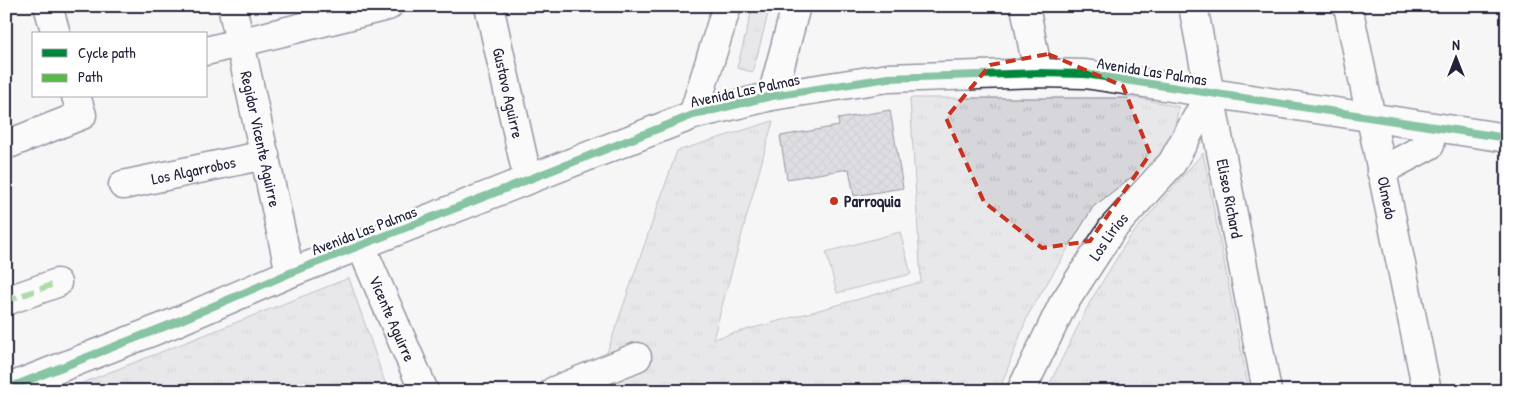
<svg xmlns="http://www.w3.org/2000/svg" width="1513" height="397" font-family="'Patrick Hand',sans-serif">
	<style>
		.grass { fill: url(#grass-tufts); stroke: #7c7c8b }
		.park { fill: #d7d7db; stroke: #7c7c8b }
		.building { fill: url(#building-cross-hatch); stroke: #22223b }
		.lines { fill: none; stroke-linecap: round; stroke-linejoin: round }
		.minor-casing { stroke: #22223b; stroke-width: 31 }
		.minor { stroke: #fff; stroke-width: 28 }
		.quiet { stroke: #58b947; stroke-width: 6; stroke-dasharray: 12 6; stroke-linecap: butt }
		.cycleway-casing { stroke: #fff; stroke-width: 11 }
		.cycleway { stroke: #00873e; stroke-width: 8 }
		.marked { fill: none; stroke: #c8321e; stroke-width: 4; stroke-dasharray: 10 6; stroke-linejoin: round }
		.poi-dot { fill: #c8321e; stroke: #fff; stroke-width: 2 }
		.labels { text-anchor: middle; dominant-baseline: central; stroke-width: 4.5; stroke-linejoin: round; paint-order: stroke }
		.street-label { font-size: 16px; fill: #22223b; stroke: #fff }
		.poi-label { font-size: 16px; font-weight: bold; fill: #22223b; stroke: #fff; text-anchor: start }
	</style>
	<defs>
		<pattern id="grass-tufts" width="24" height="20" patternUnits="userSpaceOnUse" patternTransform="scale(1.25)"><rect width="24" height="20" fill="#d7d7db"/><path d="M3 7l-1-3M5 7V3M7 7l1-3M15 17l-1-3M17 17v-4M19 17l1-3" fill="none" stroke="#b8b8bd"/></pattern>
		<pattern id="building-cross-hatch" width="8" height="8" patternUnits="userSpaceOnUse" patternTransform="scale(1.25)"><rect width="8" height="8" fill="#c2c2c9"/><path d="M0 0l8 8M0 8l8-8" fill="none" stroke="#a6a6ae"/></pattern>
	</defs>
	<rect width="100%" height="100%" fill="#f6f6f7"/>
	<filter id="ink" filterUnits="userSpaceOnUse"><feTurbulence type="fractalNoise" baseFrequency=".02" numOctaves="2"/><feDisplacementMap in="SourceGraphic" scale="10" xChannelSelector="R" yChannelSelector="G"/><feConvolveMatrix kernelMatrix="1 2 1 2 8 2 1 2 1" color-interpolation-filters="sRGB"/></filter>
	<g filter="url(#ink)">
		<!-- grass -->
		<g class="grass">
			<polygon points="753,6 770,6 753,72 737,68"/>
			<polygon points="910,98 1140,98 1179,107 1170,147 1093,207 1028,315 999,391 584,391 595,387 677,151 773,121 713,339 921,282"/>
			<polygon points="1203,153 1249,391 1046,391 1090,302 1129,238"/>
			<polygon points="349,278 388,391 62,391"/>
		</g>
		<!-- park -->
		<polygon class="park" points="900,232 911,274 837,293 826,252"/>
		<!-- building -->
		<polygon class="building" points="890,110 903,188 854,196 849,169 787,179 780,136 839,126 838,119"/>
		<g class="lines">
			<defs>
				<g id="minor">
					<polyline points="48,6 56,34"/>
					<path id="s1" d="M 232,6 L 290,273"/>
					<path id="s2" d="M 489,6 L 528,180"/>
					<polyline points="1025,6 1038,73"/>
					<path id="s3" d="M 1193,6 L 1267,391"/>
					<path id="s4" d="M 1348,6 L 1427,391"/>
					<polyline points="206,51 388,6"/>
					<polyline points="772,96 796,6"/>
					<polyline points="693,115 727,6"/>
					<polyline points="6,145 82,115 76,96"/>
					<polyline points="1381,171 1430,145"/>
					<path id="s5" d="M 123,185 L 265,155"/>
					<path id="s6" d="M 361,246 L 424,391"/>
					<polyline points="6,301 57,283"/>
					<polyline points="6,389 174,323 290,273 693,115 772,96 888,78 1038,73 1085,74 1507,138"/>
					<polyline points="554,391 637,357"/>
					<path id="s7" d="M 1021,391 L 1062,306 L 1112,229 L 1172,163 L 1210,94"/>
				</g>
			</defs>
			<!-- minor casing -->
			<use href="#minor" class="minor-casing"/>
			<!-- minor -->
			<use href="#minor" class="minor"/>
			<!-- quiet -->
			<polyline class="quiet" points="6,301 57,283"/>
			<defs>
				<polyline id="cycleway" points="6,389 174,323 290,273 693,115 772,96 888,78 1038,73 1085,74 1507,138"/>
			</defs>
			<!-- cycleway casing -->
			<use href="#cycleway" class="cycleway-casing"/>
			<!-- cycleway -->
			<use href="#cycleway" class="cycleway"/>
		</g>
	</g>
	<!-- marked area -->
	<path d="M0 0H1513V397H0ZM 1048,54 L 1123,86 L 1150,154 L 1090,241 L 1042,248 L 984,202 L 946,118 L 990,65 Z" fill="#f6f6f7" fill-opacity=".55" fill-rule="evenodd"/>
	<path class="marked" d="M 1048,54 L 1123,86 L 1150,154 L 1090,241 L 1042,248 L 984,202 L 946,118 L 990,65 Z"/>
	<!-- markers -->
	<circle class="poi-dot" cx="834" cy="201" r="5"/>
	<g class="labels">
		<!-- street labels -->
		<g class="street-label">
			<text transform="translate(1152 71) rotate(9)">Avenida Las Palmas</text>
			<text transform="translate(745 90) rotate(-12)">Avenida Las Palmas</text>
			<text stroke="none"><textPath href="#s2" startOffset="89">Gustavo Aguirre</textPath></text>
			<text stroke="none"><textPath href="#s1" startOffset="136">Regidor Vicente Aguirre</textPath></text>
			<text stroke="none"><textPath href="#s5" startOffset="72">Los Algarrobos</textPath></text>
			<text stroke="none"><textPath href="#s3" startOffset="196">Eliseo Richard</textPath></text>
			<text stroke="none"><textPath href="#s4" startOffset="196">Olmedo</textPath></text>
			<text transform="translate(364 230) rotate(-21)">Avenida Las Palmas</text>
			<text stroke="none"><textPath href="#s7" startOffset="178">Los Lirios</textPath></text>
			<text stroke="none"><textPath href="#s6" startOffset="79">Vicente Aguirre</textPath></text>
		</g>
		<!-- poi labels -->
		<g class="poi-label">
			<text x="844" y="201">Parroquia</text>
		</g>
	</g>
	<!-- margin -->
	<rect width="1513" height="397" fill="none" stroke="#fff" stroke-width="25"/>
	<rect x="12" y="12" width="1488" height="372" fill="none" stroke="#22223b" stroke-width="2" filter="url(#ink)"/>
	<!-- legend -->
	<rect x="32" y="32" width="175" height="65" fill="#ffffff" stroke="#a7a7b1"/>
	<rect x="42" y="49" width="25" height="8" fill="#00873e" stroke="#a7a7b1"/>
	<text x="78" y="58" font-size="15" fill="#22223b">Cycle path</text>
	<rect x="42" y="74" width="25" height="8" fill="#58b947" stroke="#a7a7b1"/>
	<text x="78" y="82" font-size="15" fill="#22223b">Path</text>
	<!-- north arrow -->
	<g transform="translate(1456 58)" stroke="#ffffff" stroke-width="4" paint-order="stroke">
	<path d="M0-4L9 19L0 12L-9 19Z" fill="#22223b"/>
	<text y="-8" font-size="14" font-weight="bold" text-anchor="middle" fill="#22223b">N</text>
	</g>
</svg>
